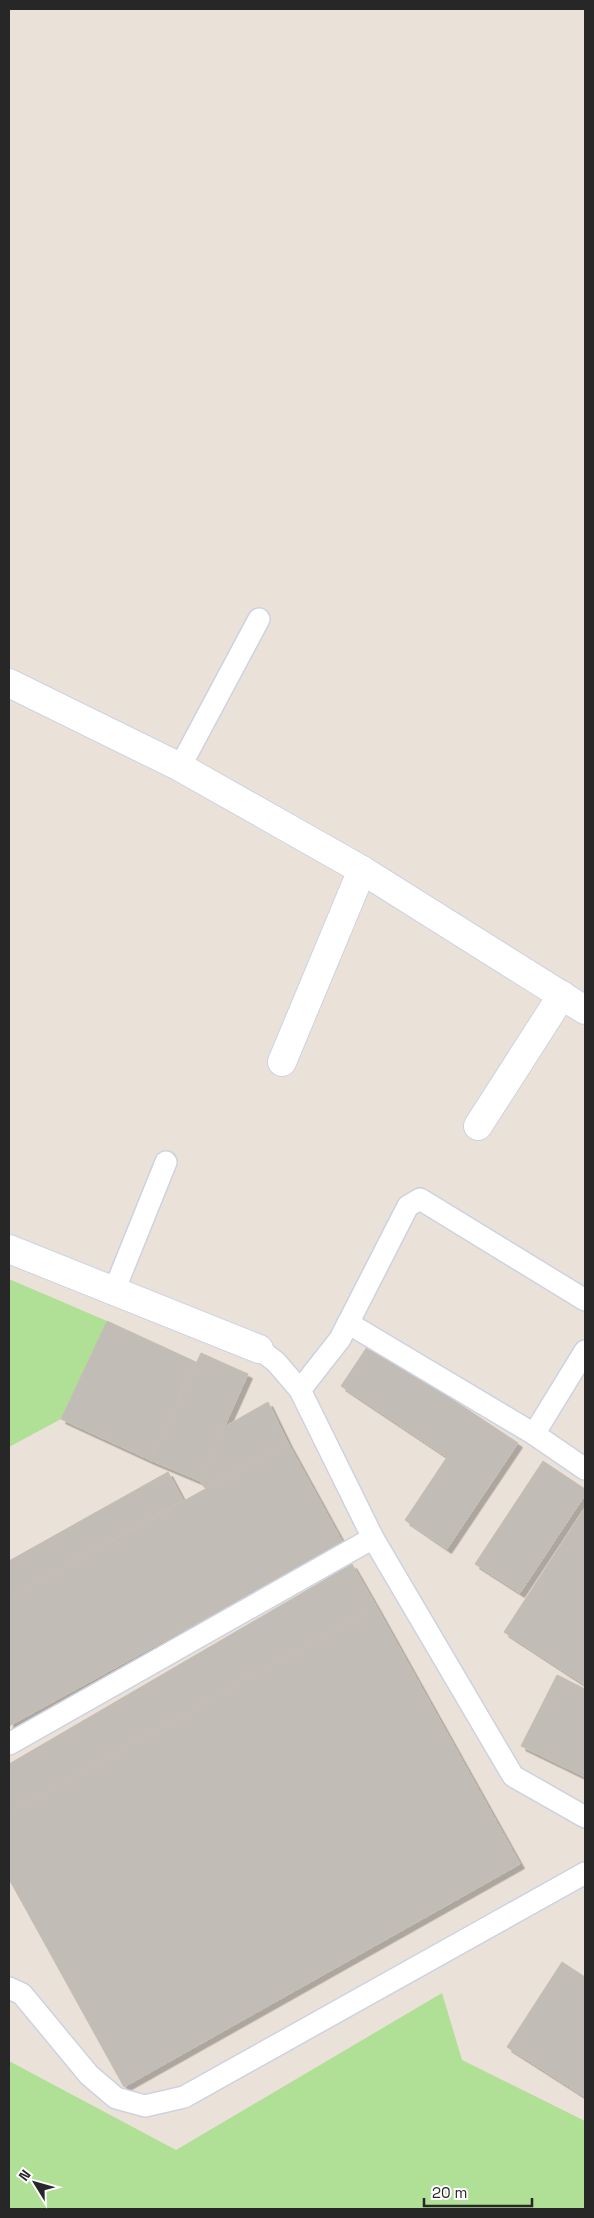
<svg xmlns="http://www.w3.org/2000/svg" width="594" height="2218" font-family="'Space Grotesk',sans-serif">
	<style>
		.green { fill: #b0df96 }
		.building { fill: #c2bcb6; stroke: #c5beb3; filter: url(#shadow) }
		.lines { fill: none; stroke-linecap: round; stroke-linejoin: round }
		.service-casing { stroke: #ced2e0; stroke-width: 24 }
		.minor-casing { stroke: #ced2e0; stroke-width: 30 }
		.service { stroke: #fff; stroke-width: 21 }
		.minor { stroke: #fff; stroke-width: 28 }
	</style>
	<defs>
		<filter id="shadow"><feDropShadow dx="4.5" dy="4.5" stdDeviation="0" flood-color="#0004"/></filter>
	</defs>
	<rect width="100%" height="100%" fill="#eae2d9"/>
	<!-- green -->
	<g class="green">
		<polygon points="9,1279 107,1321 61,1419 9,1447"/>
		<polygon points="442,1993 462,2060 585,2121 585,2209 9,2209 9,2061 176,2150"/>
	</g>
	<!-- building -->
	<g class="building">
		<polygon points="107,1321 196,1362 150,1460 61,1419"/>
		<polygon points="369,1344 518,1443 447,1549 405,1520 447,1457 341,1386"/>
		<polygon points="201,1353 248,1374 200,1481 150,1460"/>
		<polygon points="268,1402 288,1443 205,1488 200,1481 224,1427"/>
		<polygon points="288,1443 343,1543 9,1726 9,1598"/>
		<polygon points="543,1461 585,1489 585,1495 520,1593 475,1564"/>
		<polygon points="168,1472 183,1500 9,1598 9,1561"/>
		<polygon points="584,1509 585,1509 585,1685 504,1632"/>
		<polygon points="352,1564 376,1606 9,1813 9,1764"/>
		<polygon points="376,1606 520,1864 124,2087 9,1879 9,1813"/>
		<polygon points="557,1675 585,1689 585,1777 521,1746"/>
		<polygon points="562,1962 585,1977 585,2097 507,2047"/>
	</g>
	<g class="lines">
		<defs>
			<g id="service">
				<polyline points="180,767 259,619"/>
				<polyline points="114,1291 166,1162"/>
				<polyline points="348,1323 534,1434 585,1469"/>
				<polyline points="259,1349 276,1362 300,1390 373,1538 513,1776 585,1817"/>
				<polyline points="300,1390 340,1339 408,1206 420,1199 585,1300"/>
				<polyline points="534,1434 585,1351"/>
				<polyline points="9,1744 373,1538"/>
				<polyline points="9,1988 22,1994 89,2075 116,2098 145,2106 184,2097 585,1873"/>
			</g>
			<g id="minor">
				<polyline points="9,683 180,767 362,870 585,1010"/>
				<polyline points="282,1062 362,870"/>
				<polyline points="478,1126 562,995"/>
				<polyline points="9,1249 259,1349"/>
			</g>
		</defs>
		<!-- service casing -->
		<use href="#service" class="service-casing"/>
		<!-- minor casing -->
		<use href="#minor" class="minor-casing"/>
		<!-- service -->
		<use href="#service" class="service"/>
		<!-- minor -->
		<use href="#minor" class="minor"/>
	</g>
	<!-- border -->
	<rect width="594" height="2218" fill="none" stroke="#272727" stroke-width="20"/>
	<!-- north arrow -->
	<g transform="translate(35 2183) rotate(307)" stroke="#ffffff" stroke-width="4" paint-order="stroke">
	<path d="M0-4L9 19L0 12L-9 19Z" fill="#272727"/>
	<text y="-8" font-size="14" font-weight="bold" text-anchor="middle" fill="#272727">N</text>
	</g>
	<!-- scale -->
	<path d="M424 2198v8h108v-8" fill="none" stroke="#272727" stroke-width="2.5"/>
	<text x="432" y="2198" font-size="15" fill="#272727" stroke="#ffffff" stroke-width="4" paint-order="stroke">20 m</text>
</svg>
